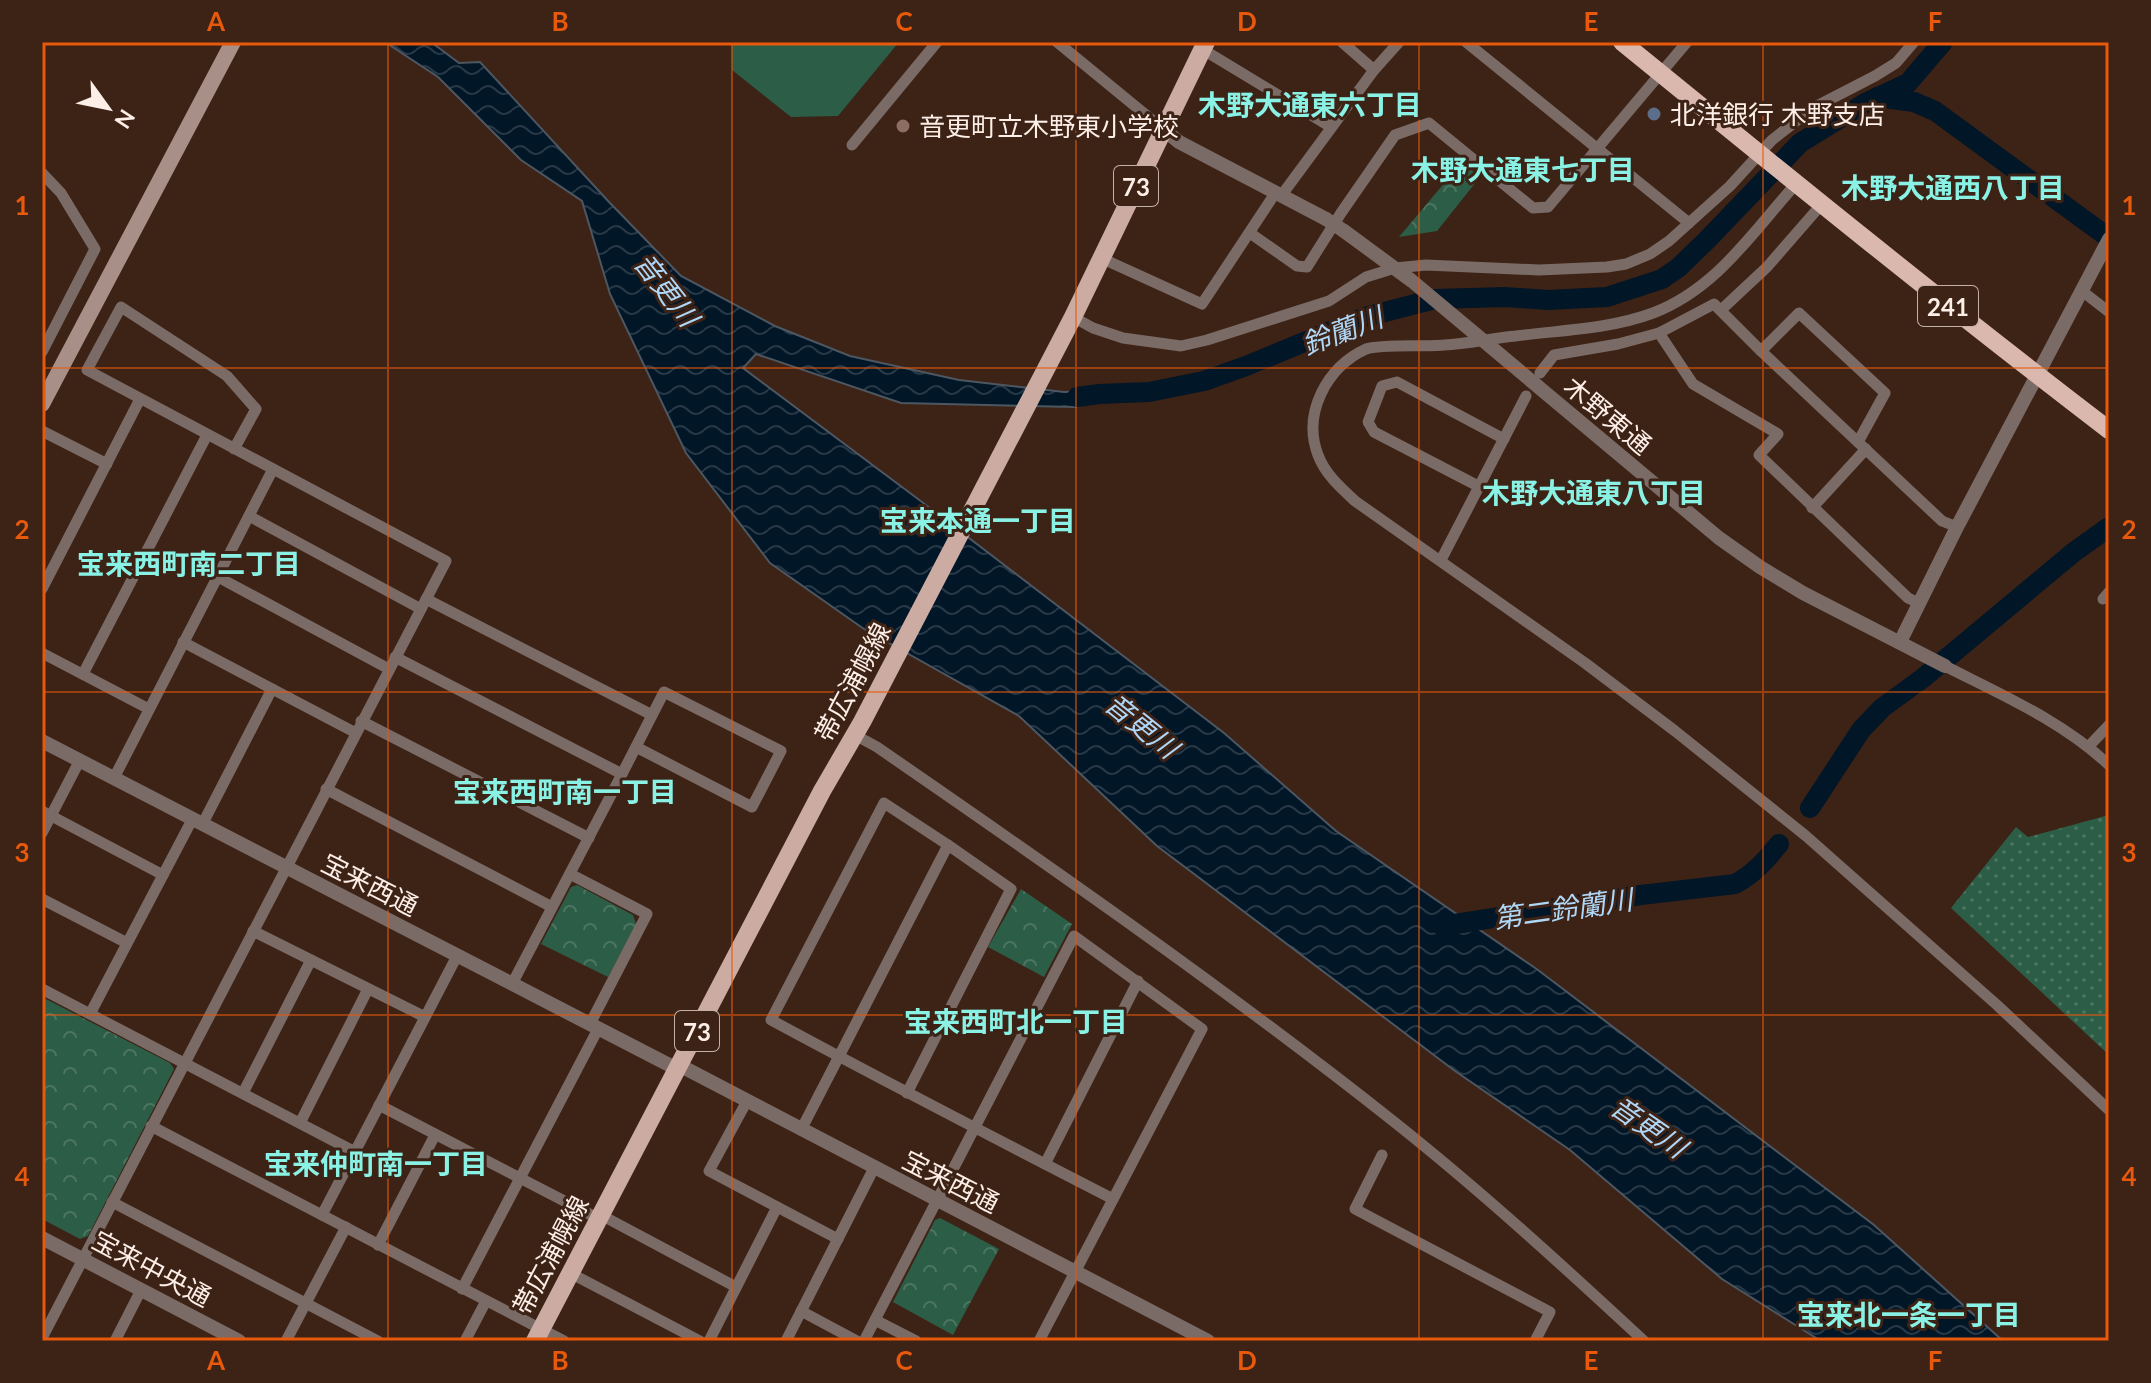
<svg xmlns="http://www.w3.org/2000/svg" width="2151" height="1383" font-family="Lato,'Noto Sans JP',sans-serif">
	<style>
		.grass { fill: url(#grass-dots) }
		.park { fill: url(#park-crowns) }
		.pitch { fill: #2c5e47 }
		.water { fill: url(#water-waves); stroke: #4d5761; stroke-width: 2 }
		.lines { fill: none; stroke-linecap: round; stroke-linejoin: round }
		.river { stroke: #011627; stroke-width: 20 }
		.minor { stroke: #7a6b66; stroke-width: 11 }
		.tertiary { stroke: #7a6b66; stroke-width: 14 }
		.secondary { stroke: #a88f88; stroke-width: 16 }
		.primary { stroke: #cbaba2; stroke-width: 18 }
		.trunk { stroke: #dbb8ae; stroke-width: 18 }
		.tertiary-bridge { stroke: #7a6b66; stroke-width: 14 }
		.grid { fill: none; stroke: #e8590c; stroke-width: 2; stroke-opacity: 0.55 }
		.service-dot { fill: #5c6f8a; stroke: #3d2216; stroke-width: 3 }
		.education-dot { fill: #8d6e63; stroke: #3d2216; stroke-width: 3 }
		.labels { text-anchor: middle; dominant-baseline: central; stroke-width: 6; stroke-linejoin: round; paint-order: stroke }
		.shield { fill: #3d2216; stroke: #c3b1a8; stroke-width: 2 }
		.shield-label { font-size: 24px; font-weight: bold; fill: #fdeee7 }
		.poi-label { font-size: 26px; fill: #fdeee7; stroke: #3d2216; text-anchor: start }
		.street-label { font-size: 26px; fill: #fdeee7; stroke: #3d2216 }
		.neighbourhood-label { font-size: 28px; font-weight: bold; fill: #89f2e4; stroke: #3d2216 }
		.water-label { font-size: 28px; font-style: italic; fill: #aed7f8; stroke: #3d2216 }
		.neatline { fill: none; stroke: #e8590c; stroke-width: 3 }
		.grid-label { font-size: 26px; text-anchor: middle; font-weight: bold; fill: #e8590c }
	</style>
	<defs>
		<pattern id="grass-dots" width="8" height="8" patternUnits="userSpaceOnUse" patternTransform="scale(2)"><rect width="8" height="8" fill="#2c5e47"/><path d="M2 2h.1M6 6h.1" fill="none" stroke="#4c7562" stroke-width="1.8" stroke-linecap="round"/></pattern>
		<pattern id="park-crowns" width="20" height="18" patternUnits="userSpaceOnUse" patternTransform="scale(2)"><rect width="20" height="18" fill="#2c5e47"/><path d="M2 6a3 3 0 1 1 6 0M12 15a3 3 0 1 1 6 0" fill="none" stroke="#4c7562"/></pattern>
		<pattern id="water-waves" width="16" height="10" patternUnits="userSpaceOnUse" patternTransform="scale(2)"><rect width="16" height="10" fill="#011627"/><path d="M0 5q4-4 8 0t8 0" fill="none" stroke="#273846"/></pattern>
	</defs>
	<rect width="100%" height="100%" fill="#3d2216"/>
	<!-- grass -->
	<polygon class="grass" points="2109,815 2109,1055 1951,908 2016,827 2028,837"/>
	<!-- park -->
	<g class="park">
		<polygon points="1462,162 1480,177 1437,231 1399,237"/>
		<polygon points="577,885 633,915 636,924 608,977 541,944 571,887"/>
		<polygon points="1021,889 1072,924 1044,977 988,947"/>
		<polygon points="42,997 170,1063 174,1069 88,1236 80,1239 42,1219"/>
		<polygon points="940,1218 999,1249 953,1335 893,1302 935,1220"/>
	</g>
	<!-- pitch -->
	<polygon class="pitch" points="732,42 899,42 838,116 791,117 732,70"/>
	<!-- water -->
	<polygon class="water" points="385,42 431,42 459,63 480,62 609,202 681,276 775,326 850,356 959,380 1064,392 1099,390 1105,398 1075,407 901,403 756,354 743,368 918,499 1224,733 1336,831 1538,970 1874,1225 2003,1341 1821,1341 1722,1279 1570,1150 1455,1071 1157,846 1019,716 864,629 770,563 686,453 610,294 582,201 521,160 438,77"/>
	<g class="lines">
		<!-- river -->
		<g class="river">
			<polyline points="1877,97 1914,102 1935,111 2109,238"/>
			<polyline points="1077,397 1099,394 1149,392 1204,381 1246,366 1365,317 1435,299 1505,297 1548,300 1607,297 1662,279 1678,268 1707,240 1800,143 1865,103 1908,83 1943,42"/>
			<polyline points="1810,808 1861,730 1882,708 1923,678 2074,552 2109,527"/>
			<path d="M 1442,926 L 1641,895 L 1735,884 C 1754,874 1766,860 1779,844"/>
		</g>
		<!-- minor -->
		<g class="minor">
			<polyline points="1057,42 1163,129"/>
			<polyline points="1342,42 1374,70"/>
			<polyline points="1466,42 1689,223"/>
			<polyline points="1202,49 1331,127"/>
			<polyline points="852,145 937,42"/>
			<polyline points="42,173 61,193 95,249 42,352"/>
			<path d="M 1795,185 C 1752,233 1716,289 1653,313 C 1610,329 1562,330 1516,336 C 1492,338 1468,344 1444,345 C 1427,347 1380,344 1366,349 C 1327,367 1302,413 1318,455 C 1325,474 1341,488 1355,501 L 1585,663 L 1675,731 L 1806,836 L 1997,1005 L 2109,1110"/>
			<polyline points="1281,196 1374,70 1399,42"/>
			<polyline points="1250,233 1297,266 1307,267 1341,213 1395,135 1429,123 1533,208 1548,207 1687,42"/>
			<polyline points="1101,258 1202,304 1276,192"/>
			<polyline points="2082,291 2109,312"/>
			<polyline points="1721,310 1767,267 1821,205"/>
			<polyline points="1073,317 1093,328 1123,338 1181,346 1207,340 1329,301 1366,277 1395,268 1426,265 1539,270 1607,267 1626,264 1650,254 1669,241 1730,186 1772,140 1813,108 1875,76 1896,63 1914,42"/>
			<polyline points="1659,333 1693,384 1778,434 1759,455 1908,598 1919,603"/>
			<polyline points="1761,351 1799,313 1885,393 1858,442"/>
			<polyline points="1540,373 1554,355 1618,344 1659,333 1714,304 1761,351 1942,521 1957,527"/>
			<polyline points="42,431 107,464"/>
			<polyline points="1480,487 1374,432 1368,422 1382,386 1397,382 1504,439"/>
			<polyline points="1812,508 1866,449"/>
			<polyline points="249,516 421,609"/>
			<polyline points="1441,560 1526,396"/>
			<polyline points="218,577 389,669"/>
			<polyline points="42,589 140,399"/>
			<polyline points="426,599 652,715"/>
			<polyline points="2103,599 2109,592"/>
			<polyline points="183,642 356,733"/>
			<polyline points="42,653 149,709"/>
			<polyline points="395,657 622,774"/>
			<path d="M 1945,666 C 2002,695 2062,721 2109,765"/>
			<polyline points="83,674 207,435"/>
			<polyline points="361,721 589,838"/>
			<path d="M 855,735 L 877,747 C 1051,867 1226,989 1393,1121 C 1480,1190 1562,1265 1644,1341"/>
			<polyline points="2089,746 2109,725"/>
			<polyline points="114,778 273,469"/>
			<polyline points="326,789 552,907"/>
			<polyline points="42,811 163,875"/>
			<polyline points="203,823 272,689"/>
			<polyline points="42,833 80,760"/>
			<polyline points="570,874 647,914 590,1024"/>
			<polyline points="42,899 127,943"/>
			<polyline points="253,931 425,1017"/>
			<polyline points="512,984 622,774 664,692 781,751 752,807 636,747"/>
			<polyline points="42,989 355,1152"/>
			<polyline points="90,1014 193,818"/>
			<polyline points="243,1093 311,960"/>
			<polyline points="907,1093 1011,889 948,845"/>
			<polyline points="747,1101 709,1171 838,1239"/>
			<polyline points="379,1105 599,1219"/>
			<polyline points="300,1123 368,989"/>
			<polyline points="151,1126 564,1341"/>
			<path d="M 801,1130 L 948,845 L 884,803 L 771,1020 C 884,1081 998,1140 1113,1199"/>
			<polyline points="1382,1155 1355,1209 1550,1312 1535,1341"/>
			<polyline points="1045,1164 1138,981"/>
			<polyline points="112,1202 378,1341"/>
			<polyline points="322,1215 457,956"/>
			<polyline points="601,1215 736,1287"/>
			<polyline points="378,1245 435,1135"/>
			<polyline points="570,1273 700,1341"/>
			<polyline points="462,1289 598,1029"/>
			<polyline points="801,1311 857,1341"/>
			<polyline points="875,1320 916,1341"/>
			<polyline points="42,1338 446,561 87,370 121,307 227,376 256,409 234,449"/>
			<polyline points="115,1341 141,1290"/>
			<polyline points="286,1341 346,1227"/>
			<polyline points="465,1341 486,1301"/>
			<polyline points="709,1341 777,1207"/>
			<polyline points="786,1341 874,1168"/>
			<polyline points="864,1341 1074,936 1202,1029 1039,1341"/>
		</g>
		<!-- tertiary -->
		<g class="tertiary">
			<polyline points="1163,129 1179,142 1326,219"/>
			<polyline points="1344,231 1412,281 1719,538 1760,567 1803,593 1945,666"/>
			<polyline points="1900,642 1957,527 2109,239"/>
			<polyline points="42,741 677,1069"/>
			<polyline points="679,1065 1208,1341"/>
			<polyline points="42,1238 239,1341"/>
		</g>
		<!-- secondary -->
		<polyline class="secondary" points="42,404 233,42"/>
		<!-- primary -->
		<polyline class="primary" points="535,1341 822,791 862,722 1073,317 1206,42"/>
		<!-- trunk -->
		<path class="trunk" d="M 1622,42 C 1783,173 1944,304 2109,430"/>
		<!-- tertiary-bridge -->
		<polyline class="tertiary-bridge" points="1326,219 1344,231"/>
	</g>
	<!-- grid -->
	<path class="grid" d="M 388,42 L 388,1341M 732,42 L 732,1341M 1076,42 L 1076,1341M 1419,42 L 1419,1341M 1763,42 L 1763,1341M 42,368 L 2109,368M 42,692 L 2109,692M 42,1015 L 2109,1015"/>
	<!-- markers -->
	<circle class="service-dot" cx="1654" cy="114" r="8"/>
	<circle class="education-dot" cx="903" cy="126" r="8"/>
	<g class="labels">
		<!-- shield labels -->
		<g class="shield">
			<rect x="1114" y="166" width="44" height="40" rx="6"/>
			<rect x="1918" y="286" width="60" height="40" rx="6"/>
			<rect x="675" y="1011" width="44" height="40" rx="6"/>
		</g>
		<g class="shield-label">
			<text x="1136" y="186">73</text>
			<text x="1948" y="306">241</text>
			<text x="697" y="1031">73</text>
		</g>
		<!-- poi labels -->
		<g class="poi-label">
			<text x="1670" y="114">北洋銀行 木野支店</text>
			<text x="919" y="126">音更町立木野東小学校</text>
		</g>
		<!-- street labels -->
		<g class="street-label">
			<text transform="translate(1608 415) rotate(40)">木野東通</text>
			<text transform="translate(852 682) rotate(-62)">帯広浦幌線</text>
			<text transform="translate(370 884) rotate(27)">宝来西通</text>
			<text transform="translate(951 1181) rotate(27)">宝来西通</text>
			<text transform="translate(550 1255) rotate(-62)">帯広浦幌線</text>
			<text transform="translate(152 1268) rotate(28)">宝来中央通</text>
		</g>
		<!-- neighbourhood labels -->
		<g class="neighbourhood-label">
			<text x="1310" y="104">木野大通東六丁目</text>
			<text x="1523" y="169">木野大通東七丁目</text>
			<text x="1953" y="187">木野大通西八丁目</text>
			<text x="1594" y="492">木野大通東八丁目</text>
			<text x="978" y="520">宝来本通一丁目</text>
			<text x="189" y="563">宝来西町南二丁目</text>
			<text x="565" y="791">宝来西町南一丁目</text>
			<text x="1016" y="1021">宝来西町北一丁目</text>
			<text x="376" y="1163">宝来仲町南一丁目</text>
			<text x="1909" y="1314">宝来北一条一丁目</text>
		</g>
		<!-- water labels -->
		<g class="water-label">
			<text transform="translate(667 289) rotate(52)">音更川</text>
			<text transform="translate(1342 330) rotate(-21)">鈴蘭川</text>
			<text transform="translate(1142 725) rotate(39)">音更川</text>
			<text transform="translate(1563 908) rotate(-8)">第二鈴蘭川</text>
			<text transform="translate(1649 1126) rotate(35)">音更川</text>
		</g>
	</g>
	<!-- border -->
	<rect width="2151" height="1383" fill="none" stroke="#3d2216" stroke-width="88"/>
	<!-- north arrow -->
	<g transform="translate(108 108) rotate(123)" stroke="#3d2216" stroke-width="6" paint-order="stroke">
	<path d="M0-6L14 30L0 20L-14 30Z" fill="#fdeee7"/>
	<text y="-12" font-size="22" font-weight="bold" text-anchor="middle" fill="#fdeee7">N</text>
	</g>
	<rect x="44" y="44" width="2063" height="1295" class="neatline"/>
	<g class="grid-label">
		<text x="216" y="31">A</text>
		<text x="560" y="31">B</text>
		<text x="904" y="31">C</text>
		<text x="1247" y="31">D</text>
		<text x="1591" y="31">E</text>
		<text x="1935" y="31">F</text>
		<text x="22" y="215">1</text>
		<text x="2129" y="215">1</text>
		<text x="22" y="539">2</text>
		<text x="2129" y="539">2</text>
		<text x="22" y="862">3</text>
		<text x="2129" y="862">3</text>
		<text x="22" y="1186">4</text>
		<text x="2129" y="1186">4</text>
		<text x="216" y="1370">A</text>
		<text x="560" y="1370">B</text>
		<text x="904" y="1370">C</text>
		<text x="1247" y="1370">D</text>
		<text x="1591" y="1370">E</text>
		<text x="1935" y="1370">F</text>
	</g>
</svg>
